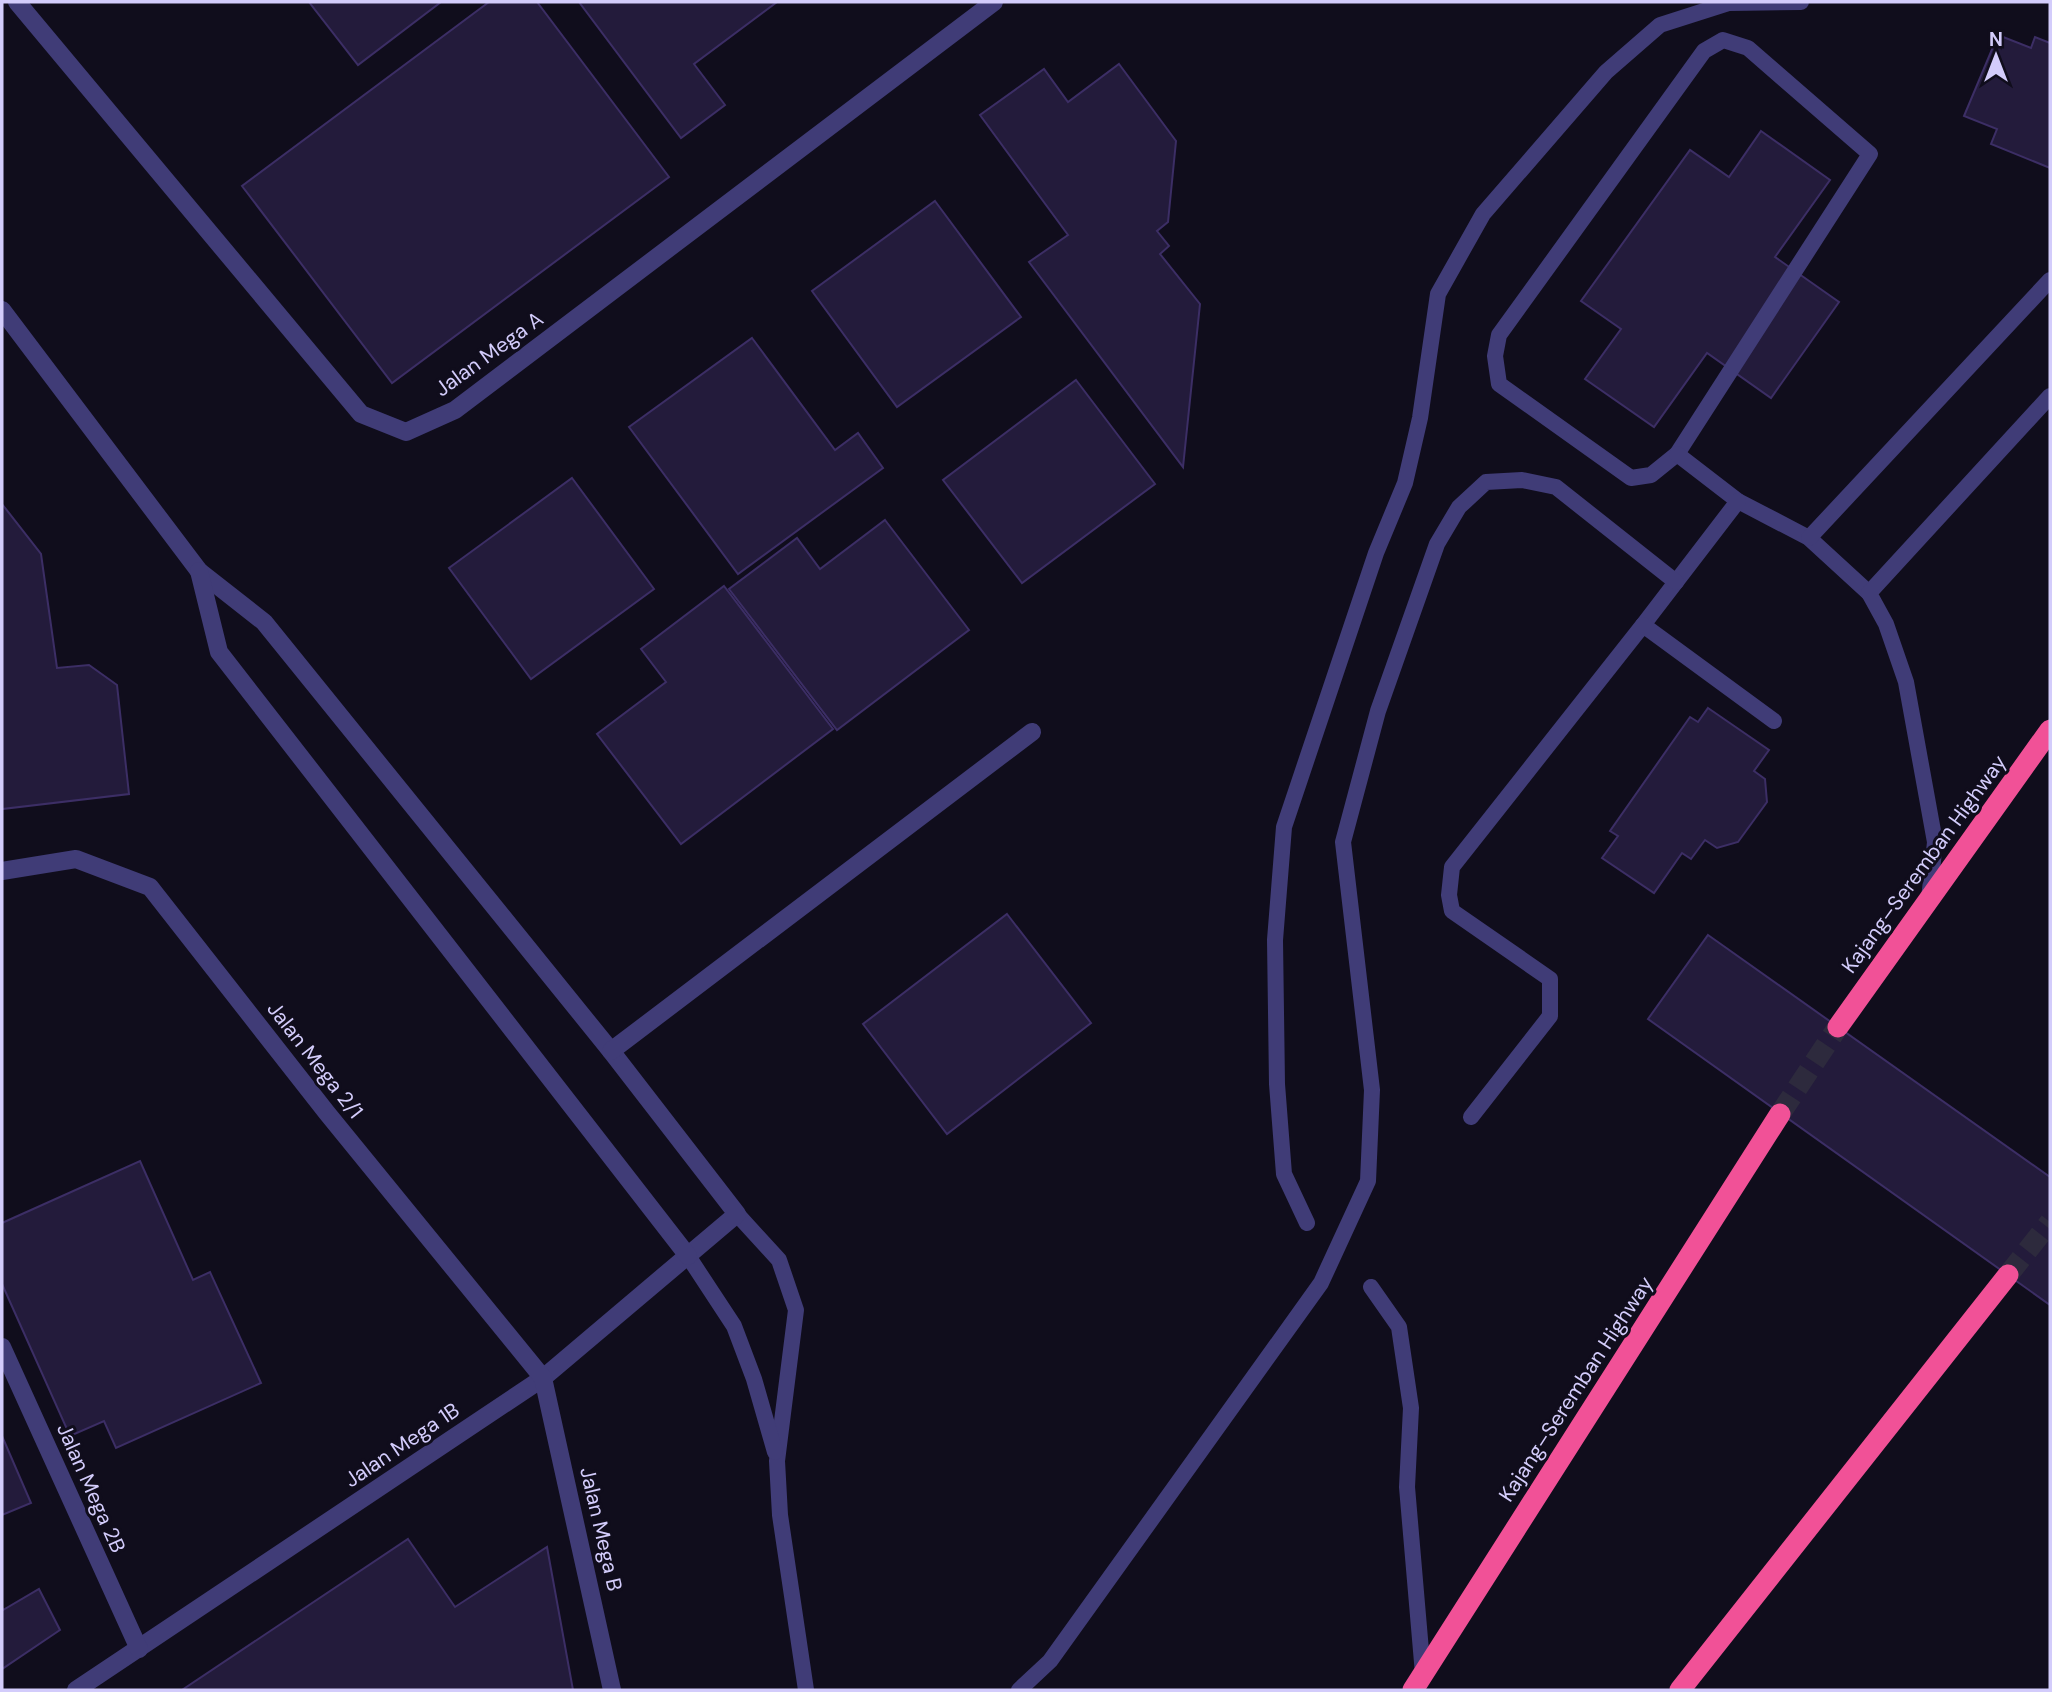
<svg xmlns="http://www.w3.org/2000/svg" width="2052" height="1692" font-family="'DM Sans',sans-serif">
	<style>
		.building { fill: #231b3b; stroke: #3c2e65; stroke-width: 2 }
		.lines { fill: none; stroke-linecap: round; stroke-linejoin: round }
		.motorway-tunnel { stroke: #2d2a3d; stroke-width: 21; stroke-dasharray: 21 10; stroke-linecap: butt }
		.service { stroke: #403c77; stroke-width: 16 }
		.minor { stroke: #403c77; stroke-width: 18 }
		.motorway { stroke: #f15197; stroke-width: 21 }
		.labels { text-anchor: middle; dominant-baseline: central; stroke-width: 6; stroke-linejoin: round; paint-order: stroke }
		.street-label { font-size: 21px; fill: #d3ccfb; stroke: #100d1c }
	</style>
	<rect width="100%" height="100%" fill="#100d1c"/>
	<!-- building -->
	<g class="building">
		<polygon points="309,2 441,2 358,65"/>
		<polygon points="489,2 537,2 669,177 392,383 242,186"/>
		<polygon points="579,2 777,2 694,64 725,105 681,138"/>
		<polygon points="1998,35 2031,48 2035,37 2050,43 2050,168 1991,144 1997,129 1964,116"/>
		<polygon points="1119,64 1176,141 1168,222 1157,231 1169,246 1160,254 1200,304 1183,467 1029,262 1068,235 980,115 1044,69 1068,102"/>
		<polygon points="1761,131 1830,180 1775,257 1839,302 1771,398 1707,353 1654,427 1585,379 1621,329 1581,301 1690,150 1729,177"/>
		<polygon points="935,201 1021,317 897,407 812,291"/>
		<polygon points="752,338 835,450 858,433 883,468 738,574 629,427"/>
		<polygon points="1076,380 1155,484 1022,583 943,480"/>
		<polygon points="572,478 654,589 531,679 449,568"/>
		<polygon points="2,504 41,554 57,668 89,665 117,685 129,794 2,809"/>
		<polygon points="885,520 969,630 837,730 729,589 797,538 820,569"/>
		<polygon points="724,586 833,729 681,844 597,734 666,682 641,649"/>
		<polygon points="1708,708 1769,750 1754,771 1765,779 1767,802 1738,842 1717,848 1705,840 1691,859 1682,853 1654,893 1602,858 1618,836 1610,831 1690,717 1698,722"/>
		<polygon points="1007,914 1091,1023 947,1134 863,1024"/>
		<polygon points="1708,935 2050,1177 2050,1305 1648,1019"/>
		<polygon points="140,1161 193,1280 210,1272 261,1383 116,1448 104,1421 70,1436 2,1284 2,1223"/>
		<polygon points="2,1436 31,1503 2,1515"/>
		<polygon points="408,1539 455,1607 547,1547 573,1690 182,1690"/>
		<polygon points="39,1589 60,1630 2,1669 2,1607 3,1610"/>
	</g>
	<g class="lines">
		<!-- motorway-tunnel -->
		<g class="motorway-tunnel">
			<polyline points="1780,1114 1838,1027"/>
			<polyline points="2008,1275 2050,1222"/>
		</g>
		<!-- service -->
		<g class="service">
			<polygon points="1723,40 1748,48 1870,154 1677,454 1651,475 1631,478 1499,384 1495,356 1499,335 1704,51"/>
			<polyline points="1677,454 1738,501 1809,538 1869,593"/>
			<polyline points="1809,538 2050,280"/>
			<polyline points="1643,625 1738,501"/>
			<polyline points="1929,899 1935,842 1906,682 1886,624 1869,593 2050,396"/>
			<polyline points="1471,1117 1550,1016 1550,979 1452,911 1449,895 1452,867 1643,625 1774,721"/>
			<polyline points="737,1214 779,1260 796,1310 777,1461 780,1515 806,1690"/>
			<polyline points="1307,1223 1284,1174 1277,1084 1275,940 1284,827 1376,553 1405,483 1420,418 1438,294 1483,214 1606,72 1660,25 1729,3 1801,2"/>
			<polyline points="688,1256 734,1326 754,1379 775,1452"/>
			<polyline points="1371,1287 1399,1327 1411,1408 1407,1487 1423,1674"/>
			<polyline points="1019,1690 1050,1661 1321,1283 1368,1181 1372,1090 1343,842 1378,711 1437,544 1459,507 1486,482 1522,480 1556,487 1676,582"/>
		</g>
		<!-- minor -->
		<g class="minor">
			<polyline points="17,2 361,414 406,432 455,410 994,2"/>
			<polyline points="2,310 199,571 264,622 611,1051 737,1214 543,1378 76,1690"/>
			<polyline points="199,571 219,652 688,1256"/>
			<polyline points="2,871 76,859 150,887 327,1113 543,1378 612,1690"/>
			<polyline points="611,1051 1032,732"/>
			<polyline points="2,1347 139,1649"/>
		</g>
		<!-- motorway -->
		<g class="motorway">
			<polyline points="1838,1027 2050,730"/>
			<polyline points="1413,1690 1780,1114"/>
			<polyline points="1680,1690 2008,1275"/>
		</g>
	</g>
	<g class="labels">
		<!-- street labels -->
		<g class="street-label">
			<text transform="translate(489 354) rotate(-36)">Jalan Mega A</text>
			<text transform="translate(1924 864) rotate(-54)">Kajang–Seremban Highway</text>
			<text transform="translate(315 1060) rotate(52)">Jalan Mega 2/1</text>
			<text transform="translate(1576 1389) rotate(-57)">Kajang–Seremban Highway</text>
			<text transform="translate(402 1445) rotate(-34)">Jalan Mega 1B</text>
			<text transform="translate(91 1488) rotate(66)">Jalan Mega 2B</text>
			<text transform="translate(601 1529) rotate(77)">Jalan Mega B</text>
		</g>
	</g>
	<!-- border -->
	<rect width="2052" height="1692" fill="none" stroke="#d3ccfb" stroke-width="7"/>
	<!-- north arrow -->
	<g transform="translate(1996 56)" stroke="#100d1c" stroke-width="5" paint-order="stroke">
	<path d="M0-5L12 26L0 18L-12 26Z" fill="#d3ccfb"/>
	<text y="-10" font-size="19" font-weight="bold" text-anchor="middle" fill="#d3ccfb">N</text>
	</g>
</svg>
